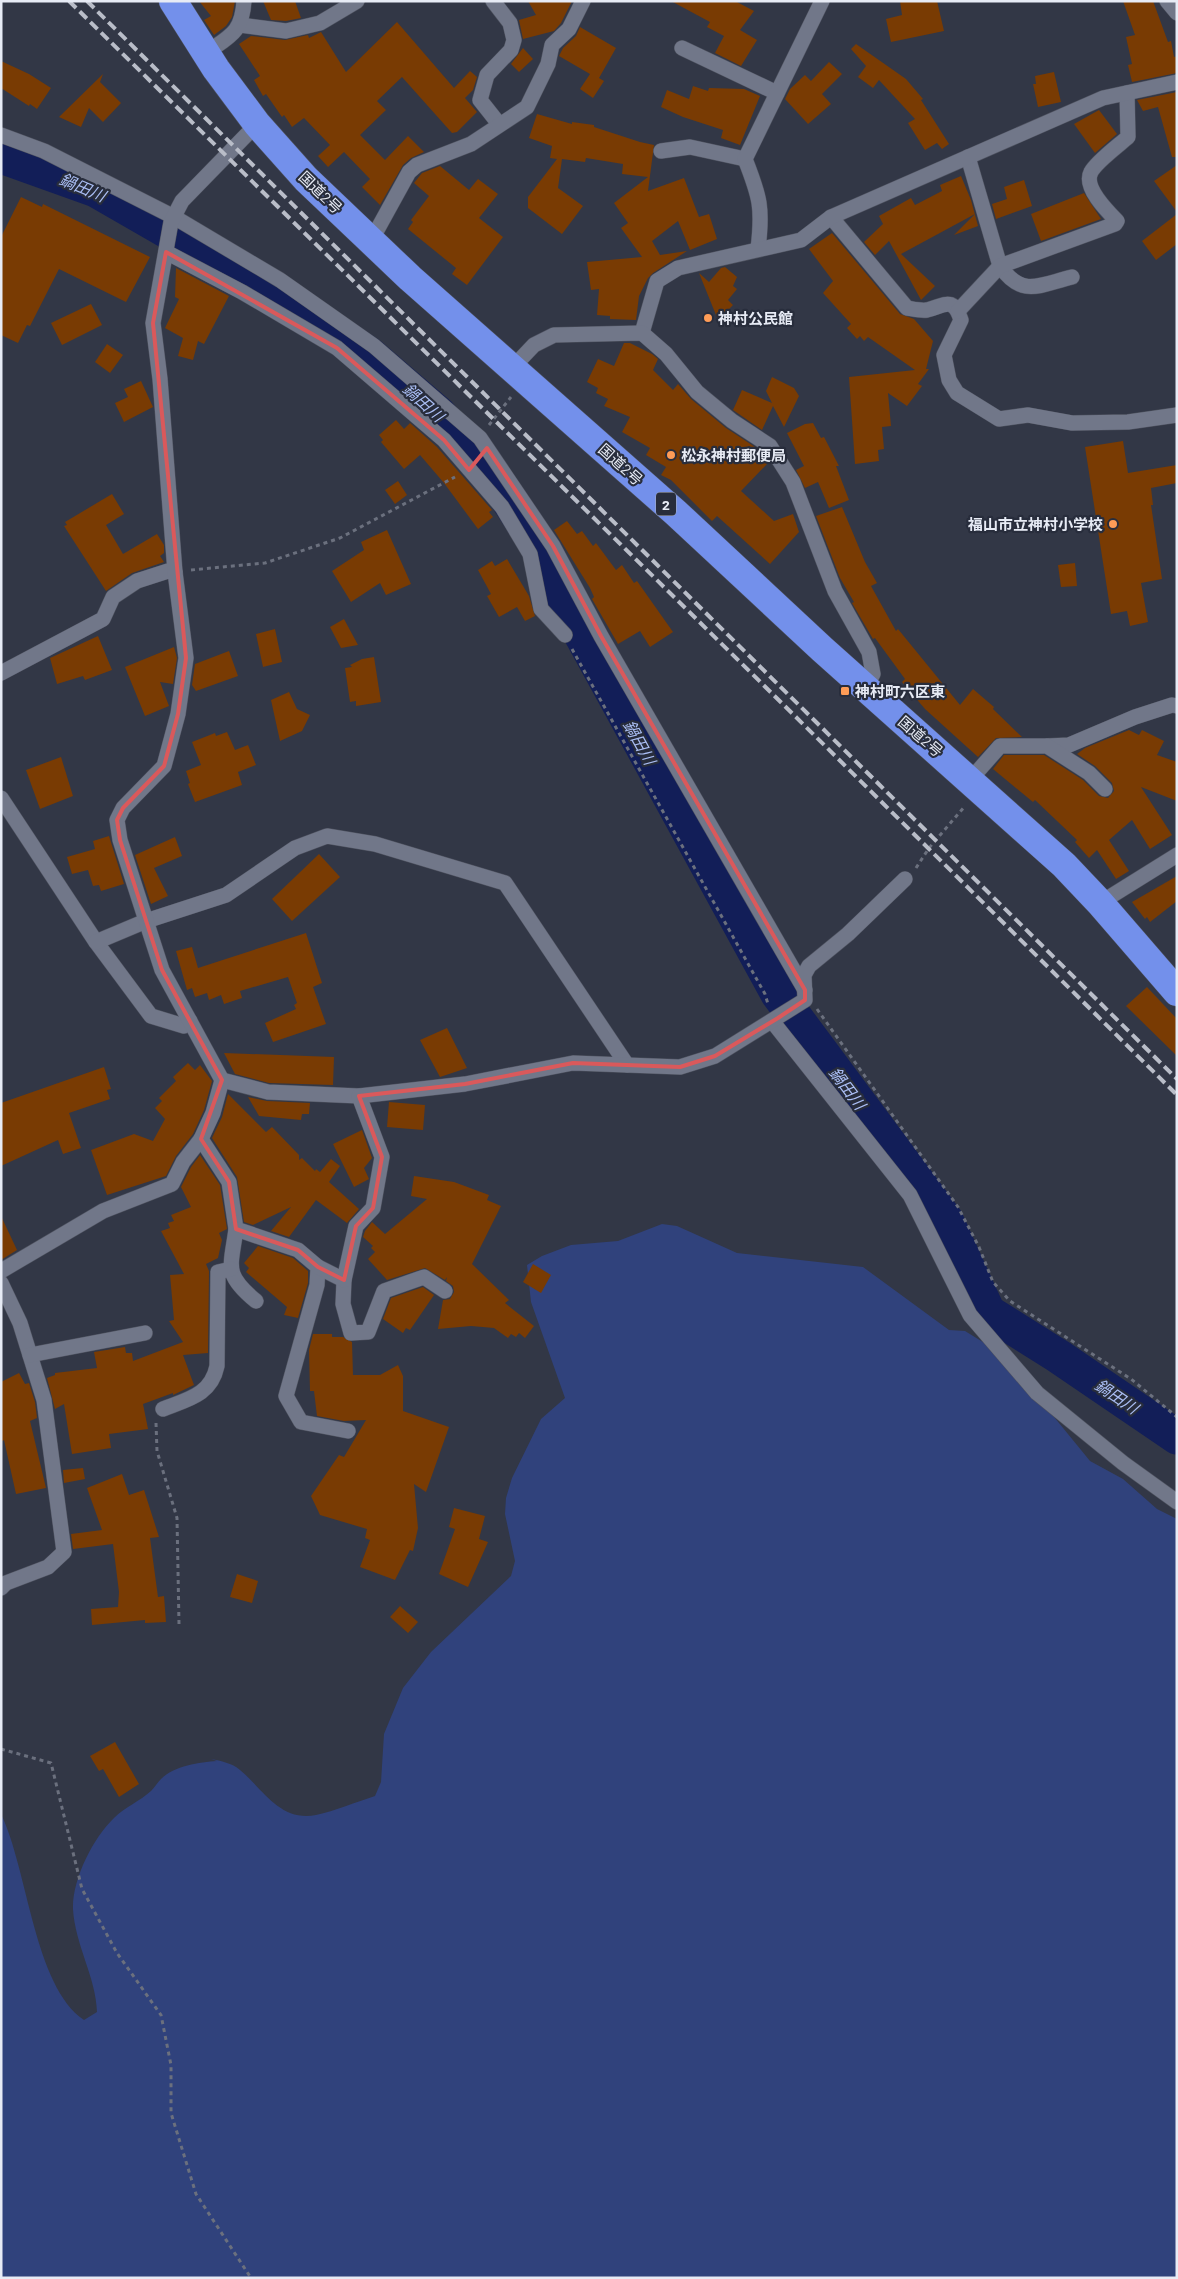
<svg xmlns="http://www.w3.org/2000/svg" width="1178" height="2279" font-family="Barlow,'Noto Sans JP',sans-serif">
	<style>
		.green { fill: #30427c }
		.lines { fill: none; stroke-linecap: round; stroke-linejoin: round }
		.river { stroke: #121e58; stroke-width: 35 }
		.building { fill: #793b03 }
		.street-casing { stroke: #4f5360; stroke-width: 16 }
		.highway-casing { stroke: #4f5360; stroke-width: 29 }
		.path { stroke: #6b707e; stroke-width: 3; stroke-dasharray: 4 4; stroke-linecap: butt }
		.street { stroke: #717789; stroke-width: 15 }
		.highway { stroke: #7390eb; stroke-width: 28 }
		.rail { stroke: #b9bdc8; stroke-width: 4; stroke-dasharray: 10 5; stroke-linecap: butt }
		.marked { fill: none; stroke: #da595b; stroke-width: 4; stroke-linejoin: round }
		.poi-dot { fill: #fe9c57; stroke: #282d3c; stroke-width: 2 }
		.labels { text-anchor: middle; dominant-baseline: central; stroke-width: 4.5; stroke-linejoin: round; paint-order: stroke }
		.shield { fill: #282d3c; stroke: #aeb2be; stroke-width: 1 }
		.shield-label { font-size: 14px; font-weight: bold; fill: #e7ebf5 }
		.street-label { font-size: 15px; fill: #e7ebf5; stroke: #282d3c }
		.poi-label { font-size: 15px; font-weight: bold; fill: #e7ebf5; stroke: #282d3c; text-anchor: start }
		.water-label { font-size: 16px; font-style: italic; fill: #aabef4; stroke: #282d3c }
	</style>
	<rect width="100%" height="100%" fill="#323746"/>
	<!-- green -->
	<path class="green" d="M 662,1224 L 677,1226 L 737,1253 L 863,1267 L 949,1330 L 965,1331 L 991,1347 L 1050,1412 L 1090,1461 L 1123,1479 L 1157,1509 L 1177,1519 L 1177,2278 L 1,2278 L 1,1814 C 28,1870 34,1986 84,2020 L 97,2012 C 96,1977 75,1945 73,1909 C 72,1880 93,1838 114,1818 C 125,1807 140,1801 151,1791 C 155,1787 157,1783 161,1779 C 174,1766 200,1762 217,1761 L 211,1759 C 221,1761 232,1763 240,1770 C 263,1789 280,1822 316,1815 C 335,1811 356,1802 375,1796 L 381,1782 L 384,1734 L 403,1688 L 431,1652 L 511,1576 L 515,1561 L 505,1514 L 506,1498 L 512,1478 L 541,1419 L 565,1398 L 531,1302 L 527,1265 L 542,1256 L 571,1245 L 618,1241 Z"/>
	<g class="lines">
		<!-- river -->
		<polyline class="river" points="1,156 96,190 292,303 369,354 439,414 492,475 536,543 565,605 778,994 946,1220 988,1312 1058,1356 1177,1437"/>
	</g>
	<!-- building -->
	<g class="building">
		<polygon points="199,1 235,1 232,17 226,26 214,35 204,20 211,16"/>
		<polygon points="263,1 295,1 301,18 286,21 271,20"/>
		<polygon points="528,1 572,1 561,23 554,31 523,39 519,20 536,15"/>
		<polygon points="671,1 735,1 754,11 740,30 757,40 741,66 715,53 724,36 707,27 710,22"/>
		<polygon points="900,1 937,1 944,31 891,42 886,19 902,15"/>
		<polygon points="1123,1 1153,1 1168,42 1171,41 1174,57 1177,56 1177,73 1132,82 1128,65 1132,64 1126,37 1135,35"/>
		<polygon points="397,22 454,88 470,71 477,77 473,90 465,98 477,112 457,132 452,133 402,77 377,101 386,110 360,135 385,160 408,136 424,152 411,158 403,165 380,205 362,187 370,179 344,152 328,167 318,156 330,145 304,118 292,127 284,115 282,117 266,94 263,96 254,80 260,76 239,44 251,36 285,40 308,35 309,38 321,32 346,72"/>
		<polygon points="580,27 616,48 599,78 604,81 593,98 580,89 590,74 559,56 563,48 576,36"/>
		<polygon points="856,44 906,79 923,99 921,100 949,144 942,149 937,143 925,150 908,123 915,119 879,80 873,88 858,77 866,66 851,49"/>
		<polygon points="523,48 533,59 519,72 511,64"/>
		<polygon points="1,61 29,74 51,88 37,109 30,104 29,106 1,88"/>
		<polygon points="829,62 842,74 822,94 831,104 808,124 785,99 790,89 805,75 811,81"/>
		<polygon points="1054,72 1061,102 1038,107 1033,84 1036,84 1035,76"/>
		<polygon points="103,74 100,82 121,103 103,122 89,108 81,127 59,117"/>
		<polygon points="693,86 708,91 709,88 744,89 760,96 740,145 721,138 723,130 683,117 661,107 667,90 689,99"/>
		<polygon points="1177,92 1177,157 1172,157 1158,107 1143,111 1137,100"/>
		<polygon points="1099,110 1117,134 1095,153 1074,124"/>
		<polygon points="537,114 572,124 572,122 594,125 594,127 640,142 654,145 648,191 684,178 699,217 709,214 717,239 690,250 678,221 652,241 660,255 687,251 653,273 648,278 639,296 636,320 610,319 610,316 597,315 599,289 591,290 587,262 642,257 621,228 628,223 614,203 648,177 622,174 623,164 586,158 585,162 562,159 558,188 583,206 562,234 528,208 528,197 557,159 550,158 552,146 529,138"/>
		<polygon points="1177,165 1177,212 1154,181"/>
		<polygon points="440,166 469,190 478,179 498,194 479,218 503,237 467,285 452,274 456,268 408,229 413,222 411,220 429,196 414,183 422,173"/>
		<polygon points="961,176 971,200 978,226 954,235 975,214 901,254 935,286 921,300 889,241 875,255 864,242 883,224 879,216 911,198 915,205 942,191 940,185"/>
		<polygon points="1024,180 1032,206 996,219 992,204 1007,199 1004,187"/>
		<polygon points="1084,193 1101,219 1041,241 1031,214"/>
		<polygon points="21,197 42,207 43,204 150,257 126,302 59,269 30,326 27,325 18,343 1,335 1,237"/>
		<polygon points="1177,214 1177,244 1156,260 1142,241"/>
		<polygon points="832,233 900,314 914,319 933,341 926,369 929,369 918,384 922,386 907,406 888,393 891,426 882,427 884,449 878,450 879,461 855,464 849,377 915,370 868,337 864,341 860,336 857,339 847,328 851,324 823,293 833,281 809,249"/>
		<polygon points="725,267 737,277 733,286 737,289 728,300 733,305 718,320 699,273 709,282 721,268"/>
		<polygon points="176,268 229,296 204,344 198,341 193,360 178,356 183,338 165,328 179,299 175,297"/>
		<polygon points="91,304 102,325 62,345 51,323"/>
		<polygon points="624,343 630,343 652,354 658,359 653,370 673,390 678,384 691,399 726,428 755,447 753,451 767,464 741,491 774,521 793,514 799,532 770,564 717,516 712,521 671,480 661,475 666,467 646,455 650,448 622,432 630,417 604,406 608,399 596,393 598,388 587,382 598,359 614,366"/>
		<polygon points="107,344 123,355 110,373 95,362"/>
		<polygon points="772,377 794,388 799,396 784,427 773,406 762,430 733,410 742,390 772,403 766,391"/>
		<polygon points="141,381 153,407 124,422 115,403 128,397 124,389"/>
		<polygon points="396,420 404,429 410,423 437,447 492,510 489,512 493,517 478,529 444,483 420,455 404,469 381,442 383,440 379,435"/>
		<polygon points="813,423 821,438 824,437 839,466 836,466 849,500 829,508 818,482 805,488 796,470 804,466 787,433 805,424"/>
		<polygon points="1123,441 1128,473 1177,465 1177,483 1151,488 1153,505 1151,505 1162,579 1141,583 1148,622 1130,626 1127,611 1111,614 1085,447"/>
		<polygon points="398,481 407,495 395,504 385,490"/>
		<polygon points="112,494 124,514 106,525 123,554 157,534 164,545 164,553 160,556 164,562 132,573 106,591 64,526 67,525 65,522"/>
		<polygon points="842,507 865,562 877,583 871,586 896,631 898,629 960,705 973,689 994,707 993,709 1022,737 996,738 978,757 925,709 902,682 905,679 875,638 873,639 852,603 854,602 840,578 816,516"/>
		<polygon points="567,521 577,534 582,531 593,546 596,543 616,570 622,565 634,583 637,581 673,632 650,647 640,631 618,644 592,599 594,597 590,588 554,530"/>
		<polygon points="387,530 411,584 386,595 380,583 351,602 332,571 364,550 361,542"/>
		<polygon points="507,559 529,596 535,616 525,621 517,607 499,617 487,596 491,594 478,570 492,561 495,566"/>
		<polygon points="1075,563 1077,586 1061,587 1058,565"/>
		<polygon points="344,619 358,645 341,648 330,627"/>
		<polygon points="275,629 282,662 263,667 256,634"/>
		<polygon points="98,636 112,670 85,680 83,676 57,684 50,658"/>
		<polygon points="174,647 177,658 173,684 160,682 169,706 145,716 125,667"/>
		<polygon points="229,651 238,676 196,691 192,685 195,664"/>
		<polygon points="374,657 381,702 356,706 356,701 350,702 345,668 352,667 350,665 362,659"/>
		<polygon points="289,692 297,709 310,715 302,731 280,741 271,700"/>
		<polygon points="1129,730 1139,735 1142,730 1164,741 1157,755 1177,762 1177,801 1141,787 1172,835 1150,849 1132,820 1109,840 1129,871 1116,879 1097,850 1089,858 1075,842 1077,840 1035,800 1033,802 993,769 1004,755 1044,755 1083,780 1099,796 1108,798 1114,791 1112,783 1095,766 1077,754 1085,748"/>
		<polygon points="227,732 235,750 248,745 256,765 238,772 242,785 195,802 188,784 190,783 186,771 201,765 192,742 215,733 216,736"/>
		<polygon points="61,757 73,796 40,809 26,770"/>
		<polygon points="109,836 124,884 101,891 99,885 93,886 88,870 72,874 67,857 95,849 93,841"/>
		<polygon points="175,837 182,856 154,868 168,896 151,904 135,855"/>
		<polygon points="319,854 340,877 292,921 272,899"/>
		<polygon points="1177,876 1177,901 1150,922 1147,917 1145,919 1132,902"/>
		<polygon points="306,933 322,983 313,987 326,1024 273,1042 265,1023 296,1009 294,1005 297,1003 288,977 240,991 242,998 224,1004 221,995 209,1000 207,993 195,997 192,988 187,990 176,951 192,947 198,968"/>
		<polygon points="1147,987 1177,1019 1177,1056 1126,1006"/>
		<polygon points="447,1028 467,1068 440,1077 420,1040"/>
		<polygon points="224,1053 334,1057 333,1085 269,1083 235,1074"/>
		<polygon points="188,1063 195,1070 200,1065 212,1081 204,1110 193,1134 176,1156 166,1176 107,1195 91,1150 134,1134 153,1141 165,1119 155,1108 162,1101 159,1098 176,1081 173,1077"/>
		<polygon points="104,1067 111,1089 107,1090 110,1099 69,1113 81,1148 63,1154 58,1140 1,1166 1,1103"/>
		<polygon points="228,1094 266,1132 272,1127 299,1155 299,1160 302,1158 315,1171 316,1169 320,1172 331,1159 340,1166 329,1182 359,1209 347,1223 316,1200 289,1237 271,1231 291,1207 253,1225 244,1222 237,1177 212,1138 222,1117"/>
		<polygon points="248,1097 267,1101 310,1103 309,1114 302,1114 301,1120 259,1116"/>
		<polygon points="389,1102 425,1105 423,1130 387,1127"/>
		<polygon points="362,1130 372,1158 364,1168 369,1179 354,1187 333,1144"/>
		<polygon points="200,1155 220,1185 227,1229 219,1233 222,1240 218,1258 206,1264 209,1271 208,1353 183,1355 194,1385 173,1395 173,1393 143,1404 148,1429 109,1434 111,1448 72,1454 64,1404 55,1409 47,1378 55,1375 55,1373 97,1368 94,1352 125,1347 126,1353 132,1353 133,1361 183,1342 169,1321 174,1320 170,1275 184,1274 161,1231 170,1228 168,1223 174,1221 171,1215 191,1207 181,1187 191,1167"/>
		<polygon points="414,1176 454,1182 489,1195 487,1200 501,1206 472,1264 509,1300 505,1303 534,1326 525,1338 519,1333 516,1337 511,1334 508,1338 494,1328 471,1326 438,1329 443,1300 450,1299 454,1292 453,1286 446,1281 447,1277 445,1280 425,1268 387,1280 368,1259 375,1252 371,1248 373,1246 363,1237 365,1231 372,1222 385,1234 427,1199 411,1196"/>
		<polygon points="1,1216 17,1250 1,1260"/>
		<polygon points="258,1246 293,1258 308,1271 308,1283 298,1318 284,1315 287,1307 246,1272 249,1268 244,1263"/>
		<polygon points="533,1264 551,1275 541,1293 523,1282"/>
		<polygon points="423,1287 434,1295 410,1330 406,1328 403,1333 383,1319 391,1298"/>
		<polygon points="313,1334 332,1334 332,1337 343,1337 352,1342 353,1375 380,1375 398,1365 403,1376 403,1411 449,1427 426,1492 414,1484 418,1528 413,1551 410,1550 395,1580 360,1567 370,1540 365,1538 367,1529 320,1515 311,1496 339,1455 344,1457 366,1420 344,1421 317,1416 314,1391 310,1391 309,1350"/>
		<polygon points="19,1373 25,1384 29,1383 35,1402 37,1418 30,1421 46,1488 16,1494 4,1440 1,1442 1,1382"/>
		<polygon points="83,1468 85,1479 64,1483 63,1470"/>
		<polygon points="122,1474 129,1495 144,1490 159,1537 150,1538 158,1597 164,1596 166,1622 145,1623 145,1620 92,1625 91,1609 118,1607 119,1592 113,1544 73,1549 71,1534 102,1530 87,1488"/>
		<polygon points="454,1508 485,1516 479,1539 488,1542 468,1587 439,1574 455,1529 449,1527"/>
		<polygon points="237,1574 258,1581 252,1603 230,1597"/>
		<polygon points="400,1606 418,1622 408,1633 390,1617"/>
		<polygon points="115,1742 139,1784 119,1797 103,1769 99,1771 90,1756"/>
	</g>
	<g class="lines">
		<defs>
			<g id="street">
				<polyline points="493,1 510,23 514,40 511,50 487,75 480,100 499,124"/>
				<polyline points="1167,1 1177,13"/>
				<polyline points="240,25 286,31 320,23 357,1"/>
				<polyline points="682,48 777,93"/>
				<path d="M 206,53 C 230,36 242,33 244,1"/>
				<polyline points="1,135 44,151 174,217 280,280 374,346 480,438 553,546 601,636 805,990"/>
				<polyline points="661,151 690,147 745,159"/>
				<path d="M 968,157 L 1000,266 C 1022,298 1039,285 1072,277"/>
				<path d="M 831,217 L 907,308 C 913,309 921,311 927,310 C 944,306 953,295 961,320 L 944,355 L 949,380 L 957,393 L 999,419 L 1028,415 L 1072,423 L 1128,422 L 1177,415"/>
				<polyline points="371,241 409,172 417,165 471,144 527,107 548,64 552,45 569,29 583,1"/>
				<path d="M 758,249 C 763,208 760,197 745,159 L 822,1"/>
				<polyline points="166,252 242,292 337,348 444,440 502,507 530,554 541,609 565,635"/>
				<path d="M 958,311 L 1000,266 L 1115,224 L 1117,221 C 1107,211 1083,187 1091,172 C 1096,162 1119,145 1128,137 L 1127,93"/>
				<polyline points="642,333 657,281 678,268 801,240 831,217 1103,98 1177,82"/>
				<polyline points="513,367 534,345 554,335 642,333 666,354 697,392 732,421 770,446 793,482 835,591 869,652 873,674 866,687"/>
				<polyline points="1,673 103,619 113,597 137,581 168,571 175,572"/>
				<polyline points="1047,746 1069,745 1135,717 1172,705 1177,706"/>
				<polyline points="970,780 1000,746 1047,746 1089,773 1105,789"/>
				<polyline points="1,798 96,942 151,1016 184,1026 190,1021"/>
				<polyline points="1100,903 1177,855"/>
				<polyline points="96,942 146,921 226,895 295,848 327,836 375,844 505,883 627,1065"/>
				<polyline points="772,1021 910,1195 970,1315 1037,1393 1123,1463 1177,1502"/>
				<polyline points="222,1080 268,1092 359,1096 465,1084 573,1063 680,1067 715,1056 805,1000 804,975 809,966 848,934 905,879"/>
				<polyline points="359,1096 382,1157 373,1208 356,1226 344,1280 343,1304 351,1333 368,1332 384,1291 424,1277 445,1291"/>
				<polyline points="201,1139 229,1182 236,1229 298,1250 318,1267 317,1285 286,1396 301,1422 348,1431"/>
				<path d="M 236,1229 C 231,1267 223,1274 256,1301"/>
				<polyline points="318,1267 344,1280"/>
				<polyline points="1,1271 103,1211 172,1184 183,1162 201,1139 213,1113 222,1080 162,970 120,840 117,820 123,808 164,766 178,714 186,658 175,572 160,379 153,323 171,222 182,201 257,124"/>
				<polyline points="1,1283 20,1323 44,1400 64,1552 48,1567 6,1583 1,1588"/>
				<polyline points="30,1355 145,1333"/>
				<path d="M 163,1409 C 188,1399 211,1395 217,1366 L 218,1272 L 231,1269"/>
			</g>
			<polyline id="highway" points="173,1 216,69 257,124 306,179 410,278 676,513 822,649 1064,865 1100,903 1177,992"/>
		</defs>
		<!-- street casing -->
		<use href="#street" class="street-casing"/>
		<!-- highway casing -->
		<use href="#highway" class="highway-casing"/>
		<!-- path -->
		<g class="path">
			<polyline points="489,425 511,397"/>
			<polyline points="191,570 265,563 340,538 455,477"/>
			<polyline points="572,649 765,994 768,1004"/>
			<polyline points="916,868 929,848 965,806"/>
			<polyline points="817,1009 958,1207 979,1247 993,1282 1010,1301 1131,1379 1177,1417"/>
			<polyline points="156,1423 157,1451 177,1518 179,1624"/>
			<polyline points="1,1749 51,1763 82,1889 117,1953 161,2015 171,2065 171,2113 196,2194 251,2278"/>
		</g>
		<!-- street -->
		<use href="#street" class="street"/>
		<!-- highway -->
		<use href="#highway" class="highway"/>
		<!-- rail -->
		<g class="rail">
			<polyline points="69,1 803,724 1177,1095"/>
			<polyline points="87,1 1177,1079"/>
		</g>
	</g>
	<!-- marked area -->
	<path class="marked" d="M 166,252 L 337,348 L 444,440 L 469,470 L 487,448 L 553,546 L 601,636 L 805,990 L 805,1000 L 778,1018 L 715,1056 L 680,1067 L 573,1063 L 465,1084 L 359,1096 L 382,1157 L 373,1208 L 356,1226 L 344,1280 L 318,1267 L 298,1250 L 236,1229 L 229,1182 L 201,1139 L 222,1080 L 162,970 L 120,840 L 117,820 L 123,808 L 164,766 L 178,714 L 186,658 L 153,323 Z"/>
	<!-- markers -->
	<g class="poi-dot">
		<circle cx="708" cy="318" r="5"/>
		<circle cx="671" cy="455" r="5"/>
		<circle cx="1113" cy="524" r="5"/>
		<rect x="840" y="686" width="10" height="10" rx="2.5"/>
	</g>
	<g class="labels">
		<!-- shield labels -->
		<rect class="shield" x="656" y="492.5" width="20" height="23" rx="4"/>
		<g class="shield-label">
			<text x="666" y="504">2</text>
		</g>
		<!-- street labels -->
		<g class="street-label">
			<text transform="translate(321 192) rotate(44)">国道2号</text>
			<text transform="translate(621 464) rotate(42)">国道2号</text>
			<text transform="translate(921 736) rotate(41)">国道2号</text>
		</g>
		<!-- poi labels -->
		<g class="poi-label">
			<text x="718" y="318">神村公民館</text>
			<text x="681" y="455">松永神村郵便局</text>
			<text x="1103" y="524" text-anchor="end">福山市立神村小学校</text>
			<text x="855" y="691">神村町六区東</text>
		</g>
		<!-- water labels -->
		<g class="water-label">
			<text transform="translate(83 187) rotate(23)">鍋田川</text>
			<text transform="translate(424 402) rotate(42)">鍋田川</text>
			<text transform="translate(640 742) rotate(61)">鍋田川</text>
			<text transform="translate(848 1088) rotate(53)">鍋田川</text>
			<text transform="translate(1117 1396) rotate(34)">鍋田川</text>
		</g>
	</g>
	<!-- border -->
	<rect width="1178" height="2279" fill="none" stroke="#e7ebf5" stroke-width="5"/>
</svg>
